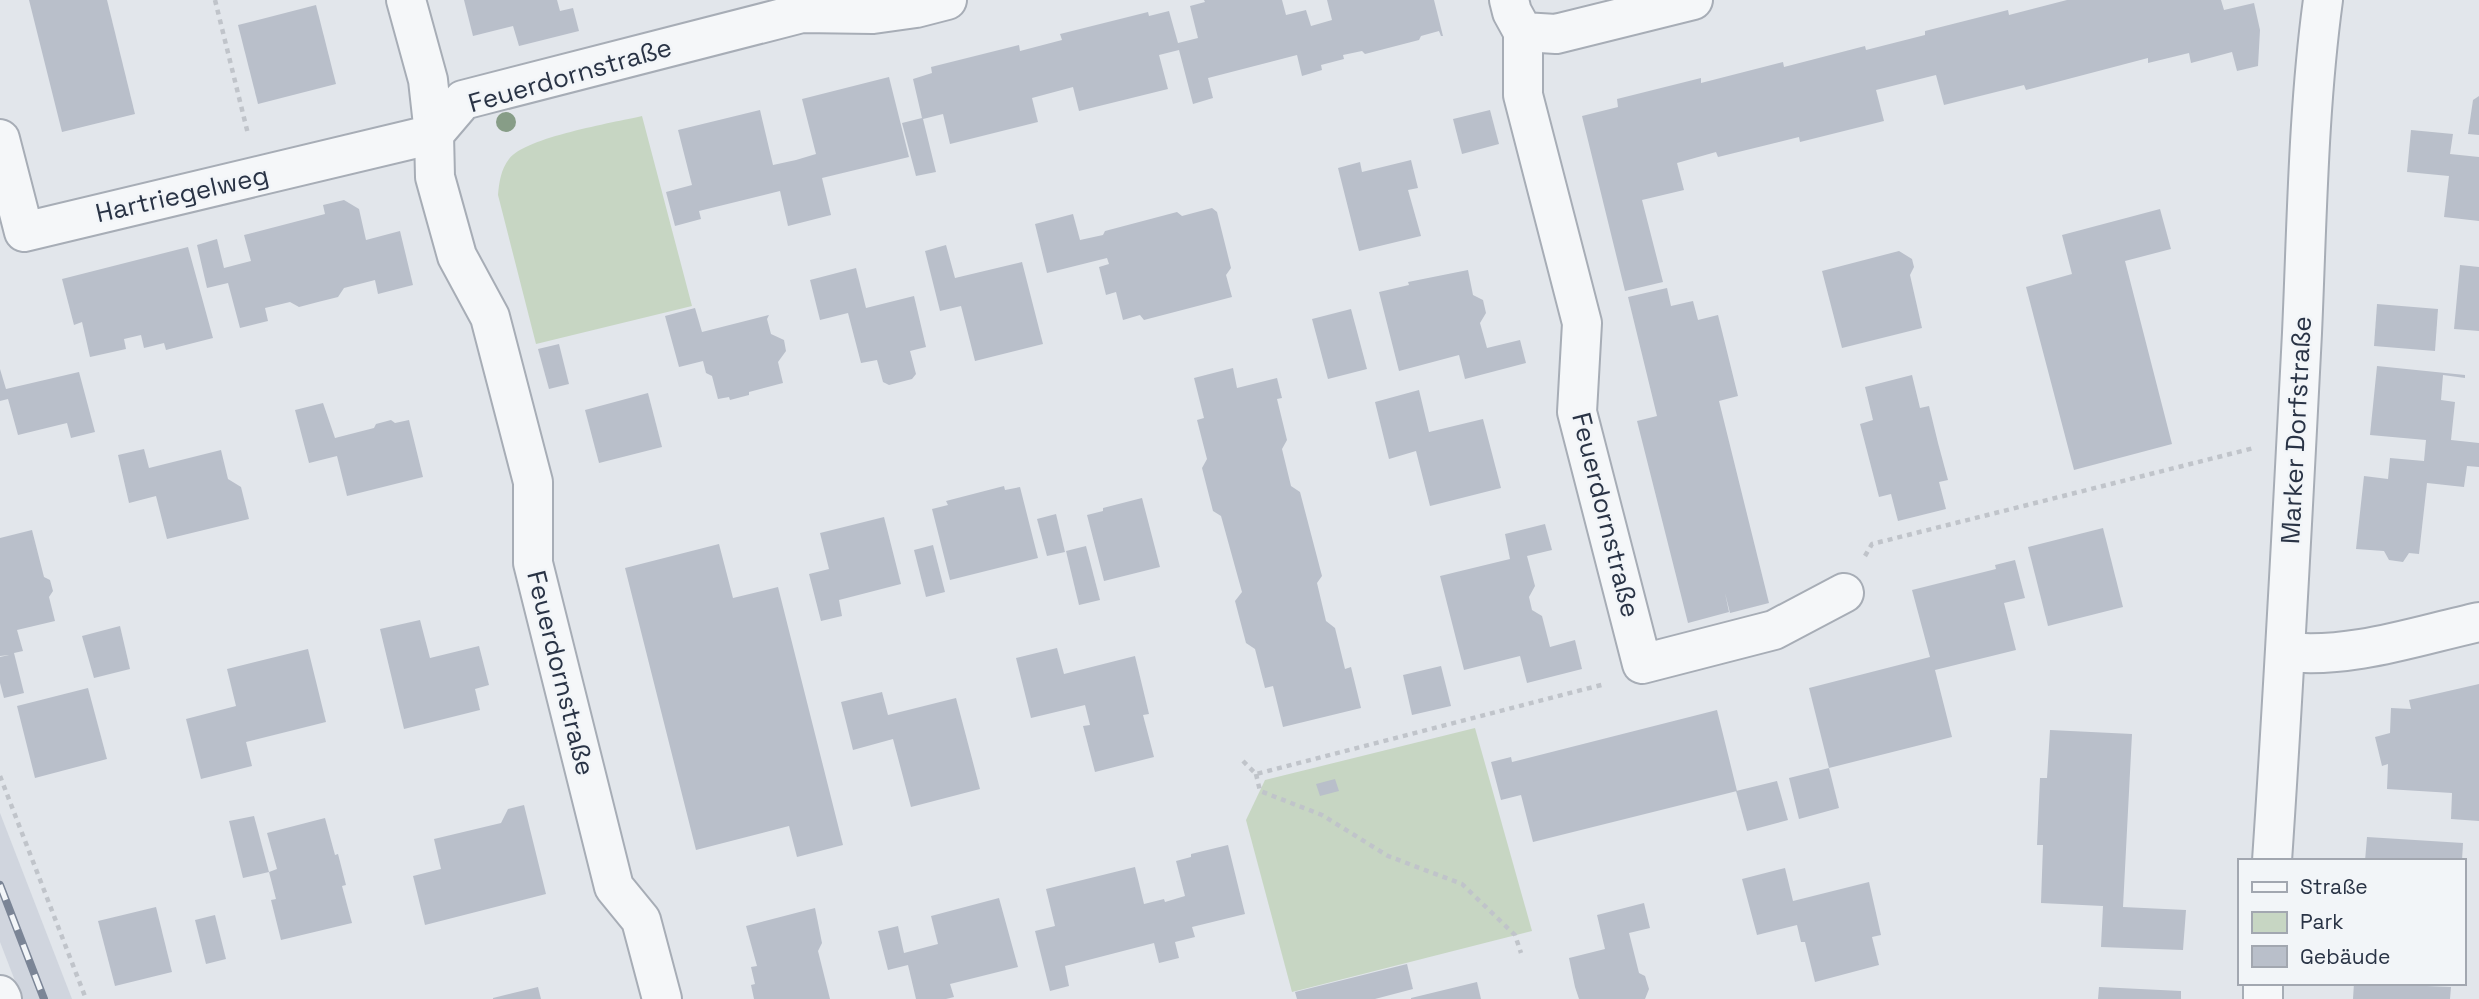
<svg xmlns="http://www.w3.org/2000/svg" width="2479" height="999" font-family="'Space Grotesk',sans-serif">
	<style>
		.built { fill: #d0d5de }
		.green { fill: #c7d6c3 }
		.building { fill: #b9bfca }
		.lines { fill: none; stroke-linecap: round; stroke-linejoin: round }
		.minor-casing { stroke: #a7adb6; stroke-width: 42 }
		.path { stroke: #c0c4ca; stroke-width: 4.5; stroke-dasharray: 5 5; stroke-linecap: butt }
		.minor { stroke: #f5f7f9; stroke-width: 38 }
		.rail-casing { stroke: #7b8596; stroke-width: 8 }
		.rail { stroke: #f2f5f8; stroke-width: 5; stroke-dasharray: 16; stroke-linecap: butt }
		.tree { fill: #879d87 }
		.labels { text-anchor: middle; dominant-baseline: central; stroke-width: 5; stroke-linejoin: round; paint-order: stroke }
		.street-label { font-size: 26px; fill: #293345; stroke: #f2f5f8 }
	</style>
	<rect width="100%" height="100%" fill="#e2e6eb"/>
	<!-- built -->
	<polygon class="built" points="0,813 72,999 22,999 0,942"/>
	<!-- green -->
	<g class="green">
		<path d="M 642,116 L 692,306 L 536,344 L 498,195 C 499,183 501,169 509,159 C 526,137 612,123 642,116 Z"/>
		<polygon points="1475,728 1532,931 1292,992 1246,820 1265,780"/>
	</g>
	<!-- building -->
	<g class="building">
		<polygon points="29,0 107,0 135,114 62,132"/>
		<polygon points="464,0 557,0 560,11 573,8 579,31 519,46 513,26 473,36"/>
		<polygon points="1204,0 1282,0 1286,15 1306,10 1311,26 1332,20 1327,0 1434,0 1443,36 1441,36 1439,31 1421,36 1419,40 1365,54 1362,51 1343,55 1344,59 1321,65 1322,70 1302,76 1297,55 1208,78 1213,98 1193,104 1179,50 1159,55 1168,89 1079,111 1073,87 1032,98 1038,122 950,144 943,114 923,119 936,172 916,176 902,123 922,118 913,79 932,73 931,67 1019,45 1020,51 1062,40 1060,34 1148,12 1149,16 1169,11 1178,43 1198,38 1190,6 1205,2"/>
		<polygon points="2067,0 2221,0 2224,10 2254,3 2260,30 2258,66 2237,71 2232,52 2191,63 2189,53 2148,63 2148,58 2026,90 2024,85 1944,105 1936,75 1876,90 1884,121 1800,142 1799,137 1718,157 1716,152 1677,163 1684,190 1642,200 1663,282 1625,291 1582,116 1618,107 1617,99 1701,78 1701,83 1783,62 1784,67 1865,46 1866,50 1925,35 1925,31 2008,10 2009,15"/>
		<polygon points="316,5 336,84 258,104 238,25"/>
		<polygon points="889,77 909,157 822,178 831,215 788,226 780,191 699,211 701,219 675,226 666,192 692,185 678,130 760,110 773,165 796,160 816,154 802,99"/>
		<polygon points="2479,96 2479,135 2468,134 2473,100"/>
		<polygon points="1490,110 1499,144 1462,154 1453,119"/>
		<polygon points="2411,130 2453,134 2450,154 2479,157 2479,221 2444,217 2449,176 2407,172"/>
		<polygon points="1411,160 1418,188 1408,190 1421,236 1359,251 1338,168 1360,162 1362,172"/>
		<polygon points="344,200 359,209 366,240 400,231 413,285 378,294 375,280 344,288 338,297 318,302 299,307 290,302 265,308 268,321 240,328 228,283 207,288 197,245 217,239 224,268 251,261 244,235 325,214 323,205"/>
		<polygon points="1212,208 1217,212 1231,268 1226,275 1232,297 1144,320 1140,315 1123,320 1116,292 1106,295 1099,267 1109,264 1107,258 1047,273 1035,224 1073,214 1080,240 1103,235 1105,231 1177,212 1182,216"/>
		<polygon points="2160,209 2171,249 2125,261 2172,444 2074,470 2026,287 2072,274 2062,235"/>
		<polygon points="946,245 955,278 1022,262 1043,344 975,361 961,306 940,311 925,251"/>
		<polygon points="188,247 213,338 166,350 164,343 144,348 141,335 124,339 126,349 90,357 82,322 74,325 62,279"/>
		<polygon points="1899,251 1912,259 1914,267 1910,275 1922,328 1842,348 1822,271"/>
		<polygon points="2460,265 2479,267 2479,331 2454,329"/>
		<polygon points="856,268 866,308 914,296 926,347 910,351 916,374 912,379 889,385 883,382 877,360 861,363 848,313 820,320 810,280"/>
		<polygon points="1468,270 1473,295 1483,300 1486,313 1480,323 1487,348 1520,340 1526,363 1465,379 1459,355 1399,371 1379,292 1409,285 1408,282"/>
		<polygon points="1667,288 1671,306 1693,301 1698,320 1718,315 1738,396 1719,401 1769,603 1730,613 1725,593 1729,612 1688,623 1637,421 1657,416 1628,297"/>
		<polygon points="2377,304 2438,309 2435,351 2374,346"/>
		<polygon points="695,308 702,332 769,315 767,319 771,334 784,340 786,351 778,362 783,383 749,392 749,395 730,400 729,397 718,399 712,376 706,373 703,361 679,367 665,316"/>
		<polygon points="1351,309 1367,369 1328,379 1312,319"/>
		<polygon points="559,344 569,384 549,389 538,349"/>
		<polygon points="2377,366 2465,375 2465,378 2443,375 2441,400 2455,402 2451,440 2479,443 2479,467 2467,466 2464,487 2427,483 2419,554 2409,553 2403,562 2389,560 2384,551 2356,549 2364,476 2388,479 2390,458 2424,461 2426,440 2370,435"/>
		<polygon points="1233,368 1237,388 1277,378 1282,398 1277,399 1287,440 1282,449 1291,486 1300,492 1322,576 1317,583 1326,621 1335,628 1345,669 1351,667 1361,708 1283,727 1273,686 1265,688 1255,649 1246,643 1235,601 1242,592 1221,516 1213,511 1202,468 1207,459 1197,420 1204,418 1194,378"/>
		<polygon points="0,369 6,389 79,372 95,432 71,438 67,423 18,435 8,399 0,401"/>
		<polygon points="1912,375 1920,408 1929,406 1938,443 1948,480 1939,482 1946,509 1898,521 1891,494 1879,497 1860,424 1873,420 1865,387"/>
		<polygon points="1419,390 1429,432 1483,419 1501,488 1430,506 1416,451 1389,459 1375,402"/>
		<polygon points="648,393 662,447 599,463 585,410"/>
		<polygon points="323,403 335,438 374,428 376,424 391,420 395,423 409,420 423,477 347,496 337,456 309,463 295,410"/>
		<polygon points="144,449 149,468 221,450 228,479 241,487 249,519 167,539 156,496 129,503 118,455"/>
		<polygon points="1004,486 1005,490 1020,487 1038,558 950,580 932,509 948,505 946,501"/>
		<polygon points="1142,498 1160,567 1104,581 1087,515 1103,511 1103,508"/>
		<polygon points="1056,514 1065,552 1047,556 1037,519"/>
		<polygon points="884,517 901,584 839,600 842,616 821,621 809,574 829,569 820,533"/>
		<polygon points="1545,524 1552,550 1527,556 1535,586 1529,597 1532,610 1542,616 1550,647 1575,640 1582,669 1527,683 1520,656 1464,670 1440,576 1510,559 1505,534"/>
		<polygon points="2103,528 2123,607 2048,626 2028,547"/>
		<polygon points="32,530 44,577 50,580 53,591 49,597 55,621 17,630 23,651 14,653 24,693 4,698 0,683 0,657 9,655 0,656 0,538"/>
		<polygon points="719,544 733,598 778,587 843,845 797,857 789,826 696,850 625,568"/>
		<polygon points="933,545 945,592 926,597 914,550"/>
		<polygon points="1086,546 1100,600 1079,605 1066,551"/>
		<polygon points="2015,560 2025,598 2004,603 2016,650 1935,670 1952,737 1829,768 1839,808 1799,819 1789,778 1829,768 1809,688 1930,657 1912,590 1996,569 1995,565"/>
		<polygon points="420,620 430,658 479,646 489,685 475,689 480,710 404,729 380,629"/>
		<polygon points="120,626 130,669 94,678 82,636"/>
		<polygon points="1057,648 1064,674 1135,656 1149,714 1143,715 1154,757 1095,772 1083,726 1090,725 1085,705 1031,718 1016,658"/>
		<polygon points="308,649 326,722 246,742 252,766 201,779 186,719 236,706 227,669"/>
		<polygon points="1441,666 1451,706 1412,715 1403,675"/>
		<polygon points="2479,684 2479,821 2451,819 2452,793 2387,789 2388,764 2382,766 2375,737 2390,733 2391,708 2411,709 2409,700"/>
		<polygon points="88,688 107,759 35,778 17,706"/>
		<polygon points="882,692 888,715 956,698 980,789 911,807 893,739 853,750 841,702"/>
		<polygon points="1717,710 1737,791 1533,842 1521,795 1501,800 1491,762 1511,757 1512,762"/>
		<polygon points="2050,730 2132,734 2123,907 2186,910 2183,950 2101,947 2103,906 2041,903 2043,845 2037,845 2040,778 2047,778"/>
		<polygon points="1335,779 1339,791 1320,796 1316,784"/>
		<polygon points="1777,781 1788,820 1747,831 1736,791"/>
		<polygon points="524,805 546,894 425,925 413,876 441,869 434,839 501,823 508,809"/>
		<polygon points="254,816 269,872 243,878 229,821"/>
		<polygon points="325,818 335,855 338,854 346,885 342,886 352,923 281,940 271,900 276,899 269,872 277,869 267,833"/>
		<polygon points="2367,837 2463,843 2462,861 2365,861"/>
		<polygon points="1228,845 1245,914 1192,927 1195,937 1175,942 1179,958 1159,963 1154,943 1065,966 1069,986 1050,991 1035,931 1055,926 1046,889 1135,867 1144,904 1164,899 1165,902 1185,896 1176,861 1191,857 1191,854"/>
		<polygon points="1785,868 1793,901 1869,882 1881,935 1872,937 1879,965 1815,982 1805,942 1801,942 1797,925 1757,935 1742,879"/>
		<polygon points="999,898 1018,967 950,984 954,997 946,999 916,999 908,965 888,970 878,931 898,926 904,953 938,944 931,916"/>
		<polygon points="1644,903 1650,928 1629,933 1639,973 1645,976 1649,989 1645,999 1579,999 1575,987 1569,958 1605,949 1597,915"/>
		<polygon points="156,907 172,972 115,986 98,921"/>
		<polygon points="815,908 822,943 818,951 830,999 754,999 751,985 755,984 751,967 757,966 746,926"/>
		<polygon points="215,915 226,959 206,964 195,920"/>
		<polygon points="1407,964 1413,989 1375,999 1297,999 1295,992"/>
		<polygon points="1477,982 1481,999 1411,999 1411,998"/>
		<polygon points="2354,983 2451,987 2450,999 2353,999"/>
		<polygon points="538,987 541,999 493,999 493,998"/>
		<polygon points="2099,987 2181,991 2181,999 2098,999"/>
	</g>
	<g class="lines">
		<defs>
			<g id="minor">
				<polyline points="1509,0 1512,12 1523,32 1556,34 1693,0"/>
				<polyline points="1523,32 1523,95 1582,323 1577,412 1642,664 1774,630 1844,593"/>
				<polyline points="0,139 24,232 434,134 428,80 406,0"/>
				<path d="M 2286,652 C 2351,659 2416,636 2479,622"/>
				<path d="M 2272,861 C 2284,685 2293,509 2302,333 C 2307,222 2308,110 2323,0"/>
				<polyline points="0,995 2,999"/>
				<polyline points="662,999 641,920 614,887 533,563 533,482 490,317 457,256 435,177 434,134 463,100 802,13 873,14 916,8 947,0"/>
				<polyline points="2263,999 2263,983"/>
			</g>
		</defs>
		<!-- minor casing -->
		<use href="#minor" class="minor-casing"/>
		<!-- path -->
		<g class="path">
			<polyline points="215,0 248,134"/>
			<polyline points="1865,556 1872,544 2254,448"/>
			<polyline points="1243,761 1256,774 1605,684"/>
			<polyline points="1256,774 1260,791 1322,815 1388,856 1462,884 1515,935 1521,953"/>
			<polyline points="0,776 86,999"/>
		</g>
		<!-- minor -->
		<use href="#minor" class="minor"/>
		<defs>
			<polyline id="rail" points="0,885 44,999"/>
		</defs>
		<!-- rail casing -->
		<use href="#rail" class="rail-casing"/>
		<!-- rail -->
		<use href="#rail" class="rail"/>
	</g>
	<!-- trees -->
	<circle class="tree" cx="506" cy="122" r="10"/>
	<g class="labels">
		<!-- street labels -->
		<g class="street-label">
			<text transform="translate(570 75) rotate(-16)">Feuerdornstraße</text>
			<text transform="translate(182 194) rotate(-13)">Hartriegelweg</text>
			<text transform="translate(2296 430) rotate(-87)">Marker Dorfstraße</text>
			<text transform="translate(1606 515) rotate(76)">Feuerdornstraße</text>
			<text transform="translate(561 673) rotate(76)">Feuerdornstraße</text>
		</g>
	</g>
	<!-- legend -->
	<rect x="2238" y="859" width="228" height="126" fill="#f2f5f8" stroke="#a2a7b0" stroke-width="2"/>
	<rect x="2252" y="882" width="35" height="10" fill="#f5f7f9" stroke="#a2a7b0" stroke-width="2"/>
	<text x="2300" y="894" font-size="21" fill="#293345">Straße</text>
	<rect x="2252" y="912" width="35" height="21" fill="#c7d6c3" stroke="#a2a7b0" stroke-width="2"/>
	<text x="2300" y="929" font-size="21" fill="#293345">Park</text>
	<rect x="2252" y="946" width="35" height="21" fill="#b9bfca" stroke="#a2a7b0" stroke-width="2"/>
	<text x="2300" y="964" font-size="21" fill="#293345">Gebäude</text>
</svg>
